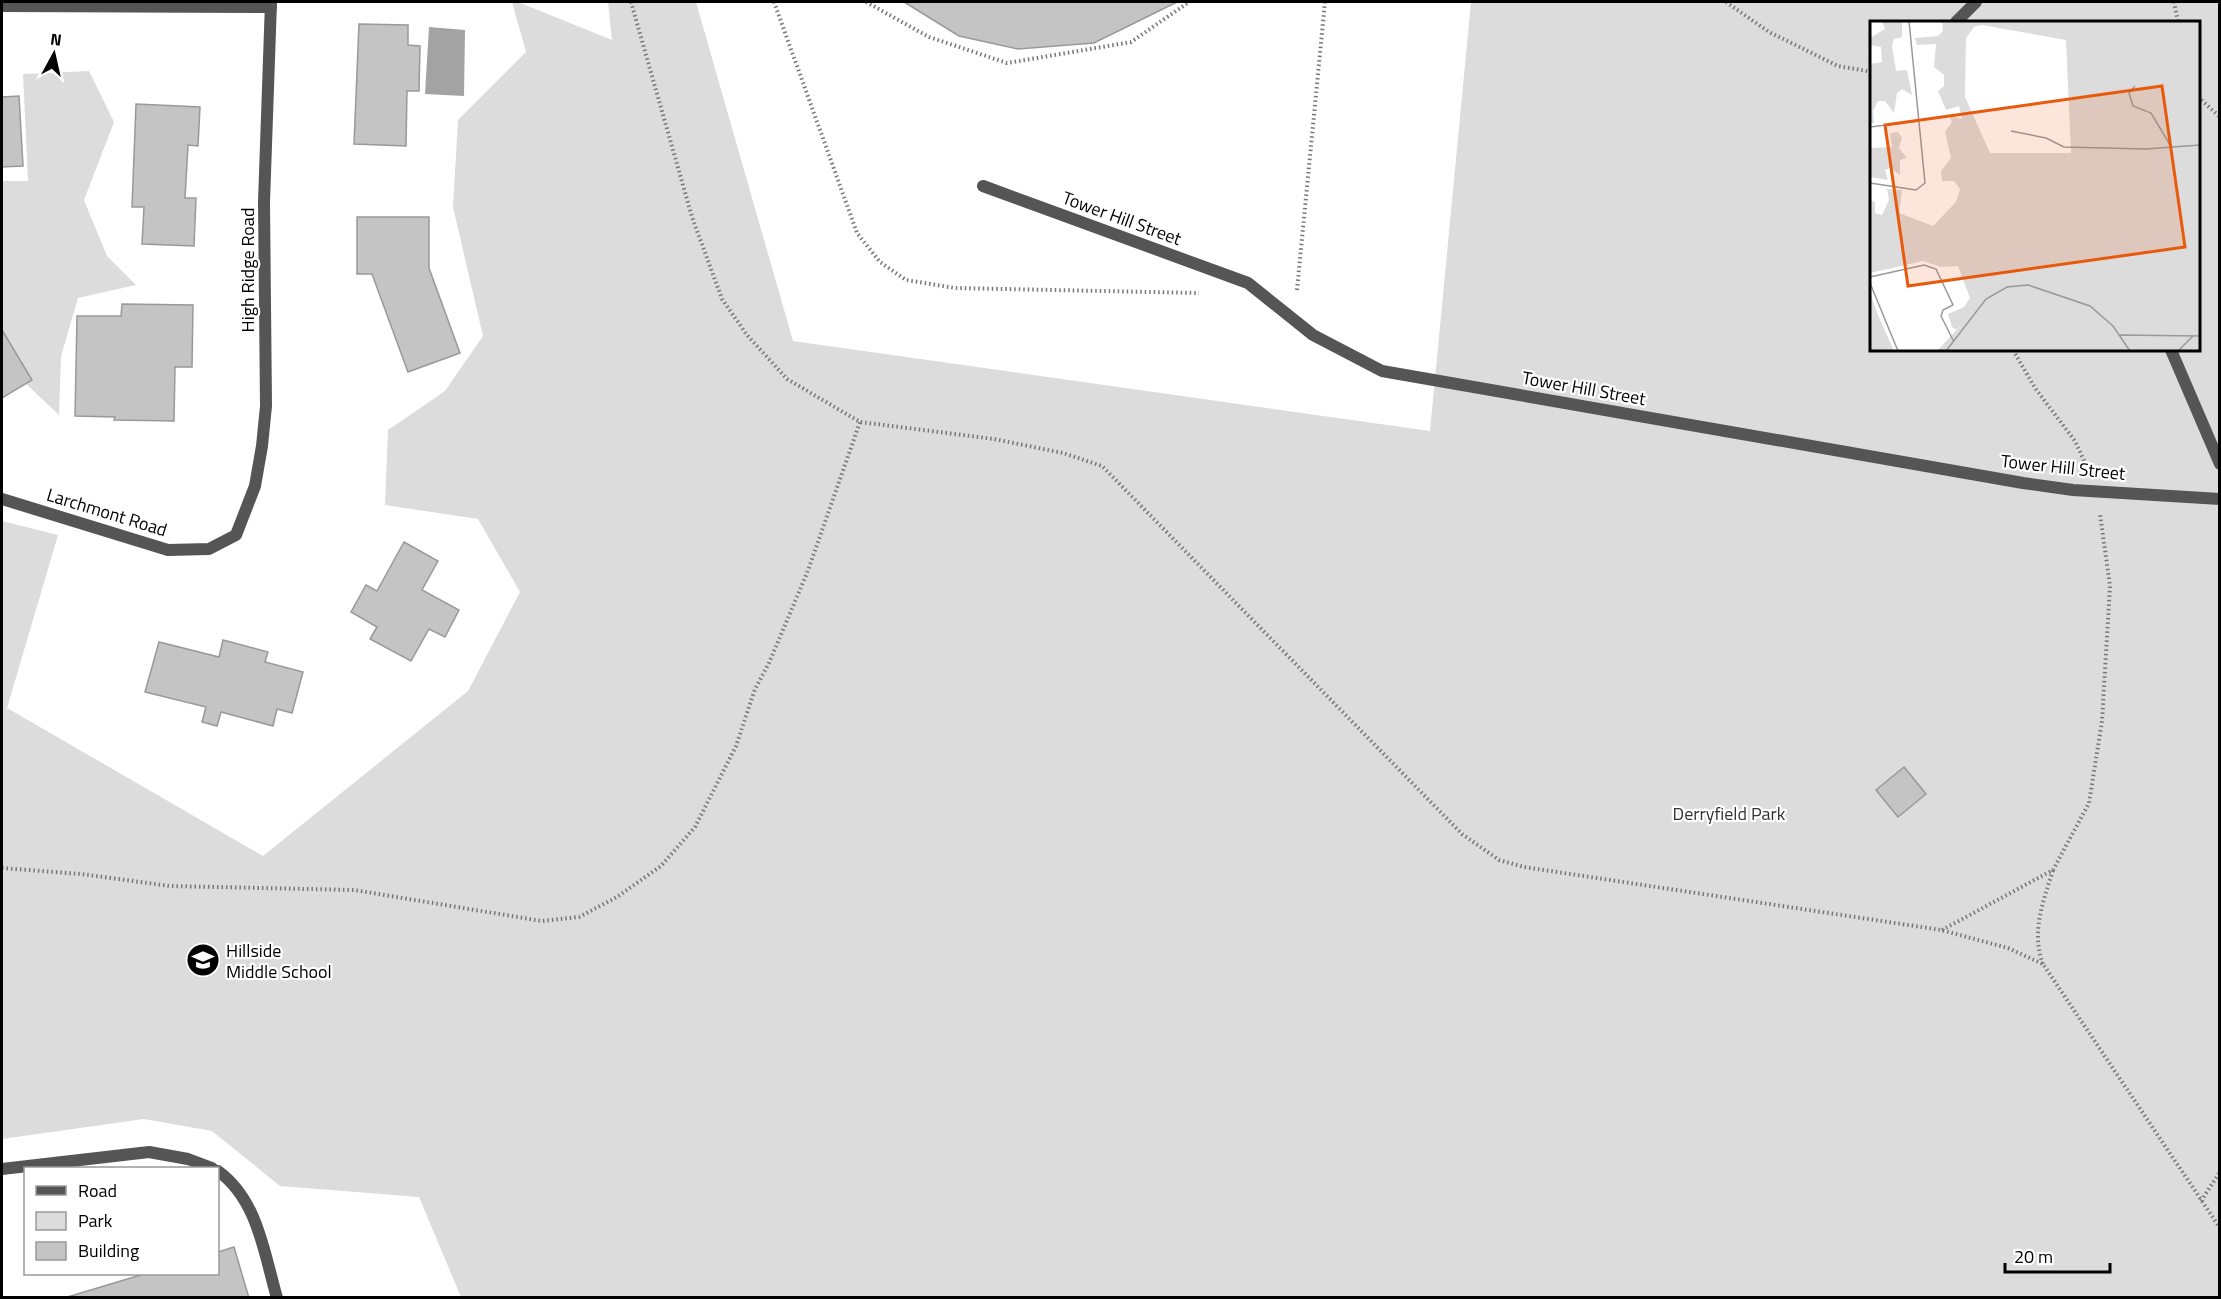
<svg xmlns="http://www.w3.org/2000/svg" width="2221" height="1299" font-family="'Titillium Web',sans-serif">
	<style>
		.green { fill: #dcdcdc; fill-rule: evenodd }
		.water { fill: #a3a3a3 }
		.building { fill: #c4c4c4; stroke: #999; stroke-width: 1.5 }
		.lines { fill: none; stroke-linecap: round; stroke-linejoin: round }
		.path { stroke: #777; stroke-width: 4; stroke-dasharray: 1.5 3; stroke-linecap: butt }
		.service { stroke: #555; stroke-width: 12 }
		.minor { stroke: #555; stroke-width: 12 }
		.labels { text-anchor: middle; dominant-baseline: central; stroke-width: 4.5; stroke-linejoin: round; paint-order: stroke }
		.street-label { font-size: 18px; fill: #000; stroke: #fff }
		.park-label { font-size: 18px; fill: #333; stroke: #fff }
		.poi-label { font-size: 18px; fill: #000; stroke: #fff; text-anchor: start }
		.inset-road { fill: none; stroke: #999; stroke-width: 1.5 }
		.view { fill: #e8590c; fill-opacity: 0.15; stroke: #e8590c; stroke-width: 3 }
		.inset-edge { fill: none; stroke: #000; stroke-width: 3 }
	</style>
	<rect width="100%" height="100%" fill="#fff"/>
	<!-- green -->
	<g class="green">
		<path d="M 512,2 L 518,2 L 612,40 L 608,2 L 696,2 L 793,341 L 1430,431 L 1471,2 L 2219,2 L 2219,1297 L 461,1297 L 419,1197 L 280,1186 L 212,1131 L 144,1119 L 2,1139 L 2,521 L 58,535 L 7,708 L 263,856 L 468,691 L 520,592 L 478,519 L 385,505 L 388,430 L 445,391 L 483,336 L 453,207 L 458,120 L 526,52 ZM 1872,22 L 2198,22 L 2198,350 L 1872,350 Z"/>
		<polygon points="89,71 114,122 84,200 107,256 136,285 78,298 61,356 59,415 2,361 2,181 28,181 23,74"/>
	</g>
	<!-- water -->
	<polygon class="water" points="429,27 465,30 464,96 425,94"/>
	<!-- building -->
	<g class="building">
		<polygon points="904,2 1177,2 1094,43 1018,49 959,36"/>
		<polygon points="359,24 408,25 408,45 420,46 419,91 407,91 406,146 354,144"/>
		<polygon points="19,96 23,166 2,167 2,97"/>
		<polygon points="136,104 200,107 198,146 188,145 185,198 196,198 194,246 142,244 144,207 132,207"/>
		<polygon points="357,217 429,217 429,268 460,353 408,372 372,274 357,274"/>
		<polygon points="122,304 193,305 192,367 175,367 174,421 114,420 115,417 75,416 77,316 121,316"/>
		<polygon points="2,330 32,380 2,398"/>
		<polygon points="404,542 438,561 422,590 459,610 445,637 429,629 411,661 370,639 377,627 351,612 366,585 377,591"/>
		<polygon points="223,640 268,652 265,662 303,672 292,713 277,709 273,726 221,712 217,726 202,722 206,707 145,692 159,642 219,657"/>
		<polygon points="1904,767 1926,794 1898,817 1876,790"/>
		<polygon points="234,1247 249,1298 64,1298 144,1274 218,1274 218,1252"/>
	</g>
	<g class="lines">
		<!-- path -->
		<g class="path">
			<polyline points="631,2 692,217 722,299 747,335 787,379 860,422 994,439 1063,453 1102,466 1462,834 1499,860 1524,867 1941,930 2008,948 2043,964 2220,1228"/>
			<polyline points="774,2 857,233 880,262 906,280 955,288 1199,293"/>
			<polyline points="866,2 929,37 1007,63 1131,42 1189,2"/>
			<polyline points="1726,2 1769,32 1838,66 1872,72"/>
			<polyline points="2174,2 2178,22"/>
			<polyline points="2198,97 2220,117"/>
			<polyline points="1297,290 1325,2"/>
			<polyline points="2013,350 2035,388 2075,441 2087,467"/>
			<polyline points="2,868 81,874 170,886 354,890 542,921 579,917 617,897 661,866 695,827 736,746 755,689 769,663 807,573 860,422"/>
			<polyline points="1942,930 2053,870 2089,803 2102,721 2110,586 2100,514"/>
			<path d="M 2043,964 C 2031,932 2043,902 2053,870"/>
			<polyline points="2201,1201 2220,1172"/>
		</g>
		<!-- service -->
		<g class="service">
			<polyline points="1956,22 1976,2"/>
			<polyline points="983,186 1248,283 1313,335 1382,371 2023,483 2073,490 2220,499"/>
			<polyline points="2171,350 2220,464"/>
			<polyline points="2,1169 149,1152 188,1159 212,1168"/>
			<path d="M 218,1171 C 258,1200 264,1253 277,1298"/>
		</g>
		<!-- minor -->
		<g class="minor">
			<polyline points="2,6 271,7"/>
			<polyline points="2,499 168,550 209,549 236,535 255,486 262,446 266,406 264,202 271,2"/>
		</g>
	</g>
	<!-- icons -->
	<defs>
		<symbol id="school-disc" viewBox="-11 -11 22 22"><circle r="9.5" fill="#000" stroke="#fff"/><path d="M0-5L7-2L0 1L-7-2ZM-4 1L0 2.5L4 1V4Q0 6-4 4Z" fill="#fff"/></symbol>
	</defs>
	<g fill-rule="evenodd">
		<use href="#school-disc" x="184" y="941" width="38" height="38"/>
	</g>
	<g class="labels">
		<!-- street labels -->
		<g class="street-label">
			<text transform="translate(1122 218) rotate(20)">Tower Hill Street</text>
			<text transform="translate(247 270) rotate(-90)">High Ridge Road</text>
			<text transform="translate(1584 388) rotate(10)">Tower Hill Street</text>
			<text transform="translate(2063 467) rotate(6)">Tower Hill Street</text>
			<text transform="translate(107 512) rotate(17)">Larchmont Road</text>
		</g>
		<!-- park labels -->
		<g class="park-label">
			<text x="1729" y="813">Derryfield Park</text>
		</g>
		<!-- poi labels -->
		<g class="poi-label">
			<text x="226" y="950">Hillside<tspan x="226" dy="21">Middle School</tspan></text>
		</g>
	</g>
	<!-- overview -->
	<g transform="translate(1870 21)">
		<rect width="330" height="330" fill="#fff"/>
		<path d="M 12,0 L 32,0 L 32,16 L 24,18 L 22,25 L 26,50 L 37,49 L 42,74 L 32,68 L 27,72 L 24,92 L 15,80 L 8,80 L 3,90 L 4,102 L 0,102 L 0,43 L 12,41 L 11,26 L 0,24 L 0,17 L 15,8 ZM 72,0 L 330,0 L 330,330 L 67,330 L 92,303 L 87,309 L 82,306 L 78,293 L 94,286 L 100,277 L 88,245 L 71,246 L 53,240 L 0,252 L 0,179 L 5,181 L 5,192 L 12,194 L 19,179 L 17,168 L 32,169 L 29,192 L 63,205 L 86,181 L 90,168 L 84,160 L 72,160 L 71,150 L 81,137 L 75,111 L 82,101 L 79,94 L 92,98 L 89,85 L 76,89 L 68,70 L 74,65 L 74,54 L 64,46 L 66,23 L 47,24 L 45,17 L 68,15 L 73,10 ZM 112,4 L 196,19 L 201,132 L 120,132 L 95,76 L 96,17 L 104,6 ZM 28,111 L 32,117 L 29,127 L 37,137 L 30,139 L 30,154 L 20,147 L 15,149 L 18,159 L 0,156 L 0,127 L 22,126 L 20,112 ZM 0,272 L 8,294 L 24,330 L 0,330 Z" fill="#dcdcdc" fill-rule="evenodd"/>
		<path class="inset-road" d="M 265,65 L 259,72 L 263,85 L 281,92 L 302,127M 0,106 L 49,100M 141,110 L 176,117 L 194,126 L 276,128 L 330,124M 0,162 L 46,169 L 55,162 L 39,0M 0,256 L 54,244 L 66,248 L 83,284 L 73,289 L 71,295 L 84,321M 0,262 L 28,330M 250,314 L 330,315M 76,330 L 116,278 L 137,266 L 158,264 L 220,285 L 243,305 L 260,330M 308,330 L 323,315"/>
		<path class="view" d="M 292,65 L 315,226 L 38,265 L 15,104 Z"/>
		<rect width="330" height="330" class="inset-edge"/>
	</g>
	<!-- border -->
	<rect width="2221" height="1299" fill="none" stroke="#000000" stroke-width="6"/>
	<!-- legend -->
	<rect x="24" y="1167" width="195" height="108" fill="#ffffff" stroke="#999999" stroke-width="1.5"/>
	<rect x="36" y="1186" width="30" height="9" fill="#555555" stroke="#999999" stroke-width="1.5"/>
	<text x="78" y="1197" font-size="18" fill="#000000">Road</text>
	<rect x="36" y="1212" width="30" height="18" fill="#dcdcdc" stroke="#999999" stroke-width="1.5"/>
	<text x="78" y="1227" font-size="18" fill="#000000">Park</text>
	<rect x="36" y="1242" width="30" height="18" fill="#c4c4c4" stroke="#999999" stroke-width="1.5"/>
	<text x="78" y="1257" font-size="18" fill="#000000">Building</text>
	<!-- north arrow -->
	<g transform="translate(54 54) rotate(8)" stroke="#ffffff" stroke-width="4.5" paint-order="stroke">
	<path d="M0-4.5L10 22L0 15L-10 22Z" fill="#000000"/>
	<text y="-9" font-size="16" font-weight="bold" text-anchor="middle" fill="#000000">N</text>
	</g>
	<!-- scale -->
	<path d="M2005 1263v9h105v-9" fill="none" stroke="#000000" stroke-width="3"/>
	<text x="2014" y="1263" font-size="18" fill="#000000" stroke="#ffffff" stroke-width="4.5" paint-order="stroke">20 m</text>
</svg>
